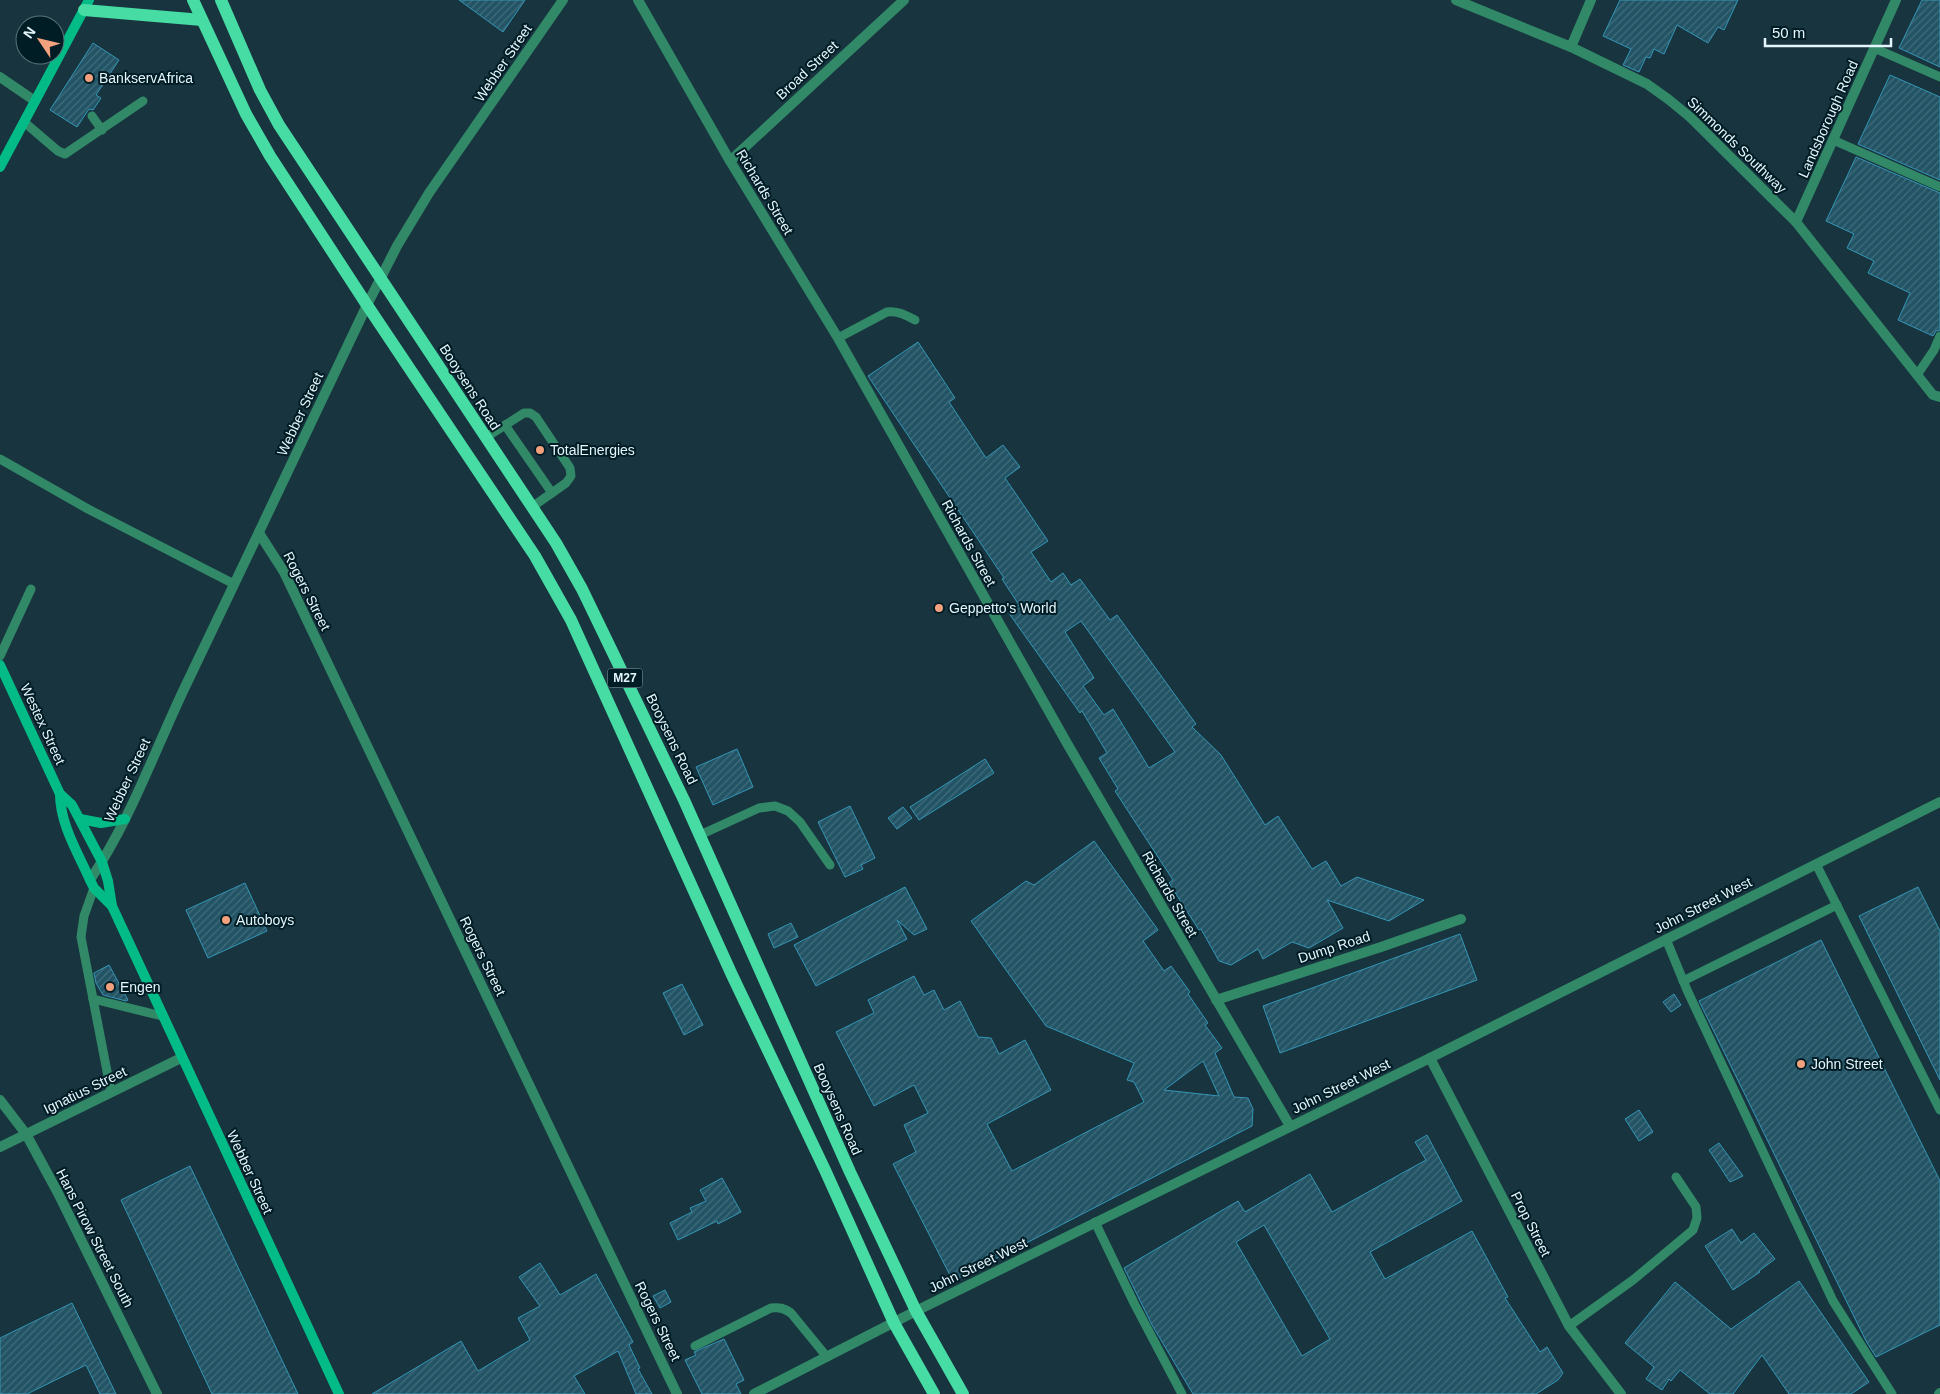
<svg xmlns="http://www.w3.org/2000/svg" width="1940" height="1394" font-family="Helvetica,sans-serif">
	<style>
		.building { fill: url(#building-hatch); stroke: #3496b6; fill-rule: evenodd }
		.lines { fill: none; stroke-linecap: round; stroke-linejoin: round }
		.lane { stroke: #328967; stroke-width: 9 }
		.street { stroke: #328967; stroke-width: 10 }
		.secondary { stroke: #02bb86; stroke-width: 10 }
		.primary { stroke: #46dca4; stroke-width: 12 }
		.poi-dot { fill: #f2a17e; stroke: #001c25; stroke-width: 2 }
		.labels { text-anchor: middle; dominant-baseline: central; stroke-width: 4; stroke-linejoin: round; paint-order: stroke }
		.shield { fill: #001c25; stroke: #a0b4bc; stroke-width: 1 }
		.shield-label { font-size: 12px; font-weight: bold; fill: #e4f5fc }
		.street-label { font-size: 14px; fill: #e4f5fc; stroke: #001c25 }
		.poi-label { font-size: 14px; fill: #e4f5fc; stroke: #001c25; text-anchor: start }
	</style>
	<defs>
		<pattern id="building-hatch" width="6" height="6" patternUnits="userSpaceOnUse" patternTransform="scale(1.25)"><rect width="6" height="6" fill="#225465"/><path d="M-1 1l2-2M0 6l6-6M5 7l2-2" fill="none" stroke="#426d7c"/></pattern>
	</defs>
	<rect width="100%" height="100%" fill="#17343f"/>
	<!-- building -->
	<g class="building">
		<polygon points="459,0 525,0 503,32"/>
		<polygon points="1620,0 1738,0 1724,30 1718,27 1708,43 1677,25 1664,54 1654,49 1650,58 1646,57 1639,72 1623,65 1631,49 1603,36"/>
		<polygon points="1922,0 1940,0 1940,67 1899,48"/>
		<polygon points="93,43 119,60 96,95 101,98 93,110 89,109 77,127 50,110"/>
		<polygon points="1890,75 1940,97 1940,180 1858,144"/>
		<polygon points="1856,157 1940,193 1940,330 1936,331 1933,336 1898,320 1910,293 1868,273 1874,261 1847,248 1854,234 1826,221"/>
		<path d="M 918,342 L 955,398 L 949,402 L 986,458 L 1003,445 L 1020,467 L 1005,478 L 1048,541 L 1031,552 L 1051,582 L 1063,573 L 1071,585 L 1080,579 L 1110,620 L 1117,615 L 1196,724 L 1192,727 L 1221,755 L 1265,825 L 1278,816 L 1312,869 L 1326,861 L 1341,886 L 1357,877 L 1424,900 L 1389,921 L 1327,900 L 1343,928 L 1309,948 L 1292,942 L 1263,959 L 1258,949 L 1231,965 L 1219,961 L 1201,929 L 1199,930 L 1169,883 L 1173,880 L 1115,791 L 1118,789 L 1099,758 L 1107,753 L 1082,711 L 1080,713 L 1008,612 L 1019,605 L 1002,579 L 1004,578 L 868,376 ZM 1081,621 L 1175,752 L 1149,768 L 1113,709 L 1104,715 L 1083,686 L 1094,678 L 1065,632 Z"/>
		<polygon points="737,749 753,787 713,805 696,767"/>
		<polygon points="985,759 994,773 919,820 910,807"/>
		<polygon points="850,806 875,858 861,865 863,869 845,877 818,822"/>
		<polygon points="903,807 912,818 897,829 888,818"/>
		<path d="M 1094,841 L 1158,930 L 1143,941 L 1164,971 L 1171,966 L 1190,992 L 1188,994 L 1208,1023 L 1205,1025 L 1222,1048 L 1215,1053 L 1234,1097 L 1248,1098 L 1253,1109 L 1252,1126 L 953,1281 L 893,1164 L 916,1152 L 904,1125 L 928,1113 L 914,1085 L 874,1106 L 836,1032 L 874,1013 L 868,1000 L 914,976 L 924,995 L 934,990 L 944,1010 L 960,1001 L 978,1037 L 991,1038 L 999,1054 L 1025,1040 L 1051,1090 L 987,1124 L 1012,1171 L 1144,1102 L 1134,1082 L 1127,1080 L 1134,1063 L 1046,1026 L 971,921 L 1026,881 L 1034,885 ZM 1203,1061 L 1219,1096 L 1164,1090 Z"/>
		<polygon points="245,883 267,931 208,958 186,910"/>
		<polygon points="905,887 927,929 914,935 897,920 907,939 816,986 794,945"/>
		<polygon points="1918,887 1940,931 1940,1080 1859,916"/>
		<polygon points="791,923 798,937 774,948 768,934"/>
		<polygon points="1460,934 1477,980 1280,1053 1263,1006"/>
		<polygon points="1821,940 1940,1181 1940,1325 1876,1357 1866,1341 1699,1001"/>
		<polygon points="109,965 128,1000 126,1001 103,995 96,983 94,973"/>
		<polygon points="682,984 703,1025 684,1035 663,993"/>
		<polygon points="1674,994 1681,1005 1671,1012 1663,1002"/>
		<polygon points="1639,1110 1653,1132 1639,1141 1625,1119"/>
		<path d="M 1427,1135 L 1462,1201 L 1370,1252 L 1385,1279 L 1472,1231 L 1508,1297 L 1505,1298 L 1540,1352 L 1547,1347 L 1563,1373 L 1558,1380 L 1536,1394 L 1193,1394 L 1152,1325 L 1124,1268 L 1238,1201 L 1245,1212 L 1310,1174 L 1332,1212 L 1426,1160 L 1415,1142 ZM 1264,1225 L 1330,1339 L 1302,1356 L 1236,1242 Z"/>
		<polygon points="1719,1143 1743,1176 1730,1182 1709,1150"/>
		<polygon points="190,1166 298,1394 212,1394 121,1200"/>
		<polygon points="722,1178 741,1212 718,1224 717,1221 678,1240 670,1223 692,1212 690,1208 706,1201 700,1190"/>
		<polygon points="1732,1229 1741,1243 1754,1233 1775,1259 1759,1271 1760,1272 1733,1290 1705,1246"/>
		<polygon points="540,1263 560,1295 596,1274 633,1342 629,1345 640,1368 638,1369 652,1394 636,1394 618,1351 574,1376 585,1394 372,1394 461,1341 478,1371 530,1340 518,1318 540,1306 519,1277"/>
		<polygon points="1799,1281 1869,1382 1851,1394 1789,1394 1762,1355 1733,1394 1710,1394 1680,1370 1671,1381 1669,1379 1662,1390 1646,1379 1654,1367 1625,1343 1675,1282 1731,1329"/>
		<polygon points="665,1290 671,1302 660,1308 653,1296"/>
		<polygon points="72,1303 116,1394 100,1394 86,1365 27,1394 0,1394 0,1338"/>
		<polygon points="724,1339 744,1380 736,1384 741,1394 702,1394 685,1360 696,1355 694,1352"/>
	</g>
	<g class="lines">
		<!-- lane -->
		<g class="lane">
			<polyline points="1874,48 1940,77"/>
			<polyline points="92,116 102,130"/>
			<polyline points="24,122 58,151 65,154 143,101"/>
			<polyline points="1833,140 1940,187"/>
			<path d="M 838,338 L 887,312 C 899,311 905,315 915,320"/>
			<polyline points="1917,375 1934,350 1940,336"/>
			<polyline points="505,425 552,493"/>
			<polyline points="485,438 524,413 530,413 536,417 570,468 571,476 566,483 532,507"/>
			<polyline points="0,459 88,509 234,584"/>
			<polyline points="0,656 31,589"/>
			<polyline points="700,835 759,808 775,806 788,811 800,822 830,865"/>
			<polyline points="1816,864 1940,1110"/>
			<polyline points="94,888 84,916 81,937 111,1092"/>
			<polyline points="1666,939 1687,990 1833,1301 1892,1394"/>
			<polyline points="1683,981 1837,905"/>
			<polyline points="93,999 162,1016"/>
			<polyline points="1095,1222 1135,1305 1182,1394"/>
			<polyline points="1569,1326 1633,1280 1693,1230 1697,1218 1696,1207 1676,1177"/>
			<path d="M 695,1346 L 771,1308 C 779,1307 784,1308 791,1313 L 827,1357"/>
		</g>
		<!-- street -->
		<g class="street">
			<polyline points="638,0 730,161 838,338 1068,745 1290,1126"/>
			<polyline points="1456,0 1571,47 1647,84 1668,99 1690,117 1796,222 1933,395 1940,397"/>
			<polyline points="1571,47 1591,0"/>
			<polyline points="0,77 35,101"/>
			<polyline points="730,161 904,0"/>
			<polyline points="1796,222 1896,0"/>
			<polyline points="259,533 284,572 677,1394"/>
			<path d="M 90,880 C 130,821 154,752 185,687 C 246,560 306,433 367,305 L 397,246 L 429,193 L 563,0"/>
			<polyline points="1216,1000 1381,947 1461,919"/>
			<polyline points="1430,1058 1569,1326 1621,1394"/>
			<polyline points="0,1100 26,1134 58,1193 157,1394"/>
			<polyline points="0,1147 181,1058"/>
			<polyline points="754,1394 916,1311 1430,1058 1940,802"/>
			<polyline points="1939,1394 1940,1393"/>
		</g>
		<!-- secondary -->
		<g class="secondary">
			<polyline points="0,167 89,0"/>
			<path d="M 0,665 L 60,794 C 60,824 78,853 90,880 L 94,888 L 112,906"/>
			<polyline points="60,794 72,805 102,862 108,881 112,906 339,1394"/>
			<polyline points="80,819 101,823 125,819"/>
		</g>
		<!-- primary -->
		<g class="primary">
			<polyline points="193,0 246,114 270,156 367,305 535,556 571,620 732,975 825,1170 894,1323 934,1394"/>
			<polyline points="221,0 260,90 279,125 556,543 582,589 684,800 850,1172 916,1311 963,1394"/>
			<polyline points="84,10 202,20"/>
		</g>
	</g>
	<!-- markers -->
	<g class="poi-dot">
		<circle cx="89" cy="78" r="5"/>
		<circle cx="540" cy="450" r="5"/>
		<circle cx="939" cy="608" r="5"/>
		<circle cx="226" cy="920" r="5"/>
		<circle cx="110" cy="987" r="5"/>
		<circle cx="1801" cy="1064" r="5"/>
	</g>
	<g class="labels">
		<!-- shield labels -->
		<rect class="shield" x="607.5" y="668.5" width="35" height="19" rx="4"/>
		<g class="shield-label">
			<text x="625" y="678">M27</text>
		</g>
		<!-- street labels -->
		<g class="street-label">
			<text transform="translate(503 63) rotate(-56)">Webber Street</text>
			<text transform="translate(807 70) rotate(-43)">Broad Street</text>
			<text transform="translate(1828 119) rotate(-66)">Landsborough Road</text>
			<text transform="translate(1737 145) rotate(44)">Simmonds Southway</text>
			<text transform="translate(765 192) rotate(59)">Richards Street</text>
			<text transform="translate(470 387) rotate(57)">Booysens Road</text>
			<text transform="translate(300 414) rotate(-65)">Webber Street</text>
			<text transform="translate(969 543) rotate(61)">Richards Street</text>
			<text transform="translate(307 591) rotate(63)">Rogers Street</text>
			<text transform="translate(43 724) rotate(65)">Westex Street</text>
			<text transform="translate(672 739) rotate(64)">Booysens Road</text>
			<text transform="translate(127 780) rotate(-65)">Webber Street</text>
			<text transform="translate(1170 894) rotate(60)">Richards Street</text>
			<text transform="translate(1703 905) rotate(-27)">John Street West</text>
			<text transform="translate(1334 947) rotate(-18)">Dump Road</text>
			<text transform="translate(483 956) rotate(64)">Rogers Street</text>
			<text transform="translate(1341 1086) rotate(-26)">John Street West</text>
			<text transform="translate(85 1090) rotate(-26)">Ignatius Street</text>
			<text transform="translate(838 1109) rotate(66)">Booysens Road</text>
			<text transform="translate(250 1172) rotate(65)">Webber Street</text>
			<text transform="translate(1531 1224) rotate(63)">Prop Street</text>
			<text transform="translate(95 1238) rotate(63)">Hans Pirow Street South</text>
			<text transform="translate(978 1265) rotate(-26)">John Street West</text>
			<text transform="translate(658 1321) rotate(64)">Rogers Street</text>
		</g>
		<!-- poi labels -->
		<g class="poi-label">
			<text x="99" y="78">BankservAfrica</text>
			<text x="550" y="450">TotalEnergies</text>
			<text x="949" y="608">Geppetto's World</text>
			<text x="236" y="920">Autoboys</text>
			<text x="120" y="987">Engen</text>
			<text x="1811" y="1064">John Street</text>
		</g>
	</g>
	<!-- north arrow -->
	<g transform="translate(40 40) rotate(305)"><circle r="24" fill="#001c25" stroke="#5b737b"/>
	<path d="M0-4L9 19L0 12L-9 19Z" fill="#f2a17e"/>
	<text y="-8" font-size="14" font-weight="bold" text-anchor="middle" fill="#e4f5fc">N</text>
	</g>
	<!-- scale -->
	<path d="M1765 38v8h126v-8" fill="none" stroke="#e4f5fc" stroke-width="2.5"/>
	<text x="1772" y="38" font-size="15" fill="#e4f5fc" stroke="#001c25" stroke-width="4" paint-order="stroke">50 m</text>
</svg>
